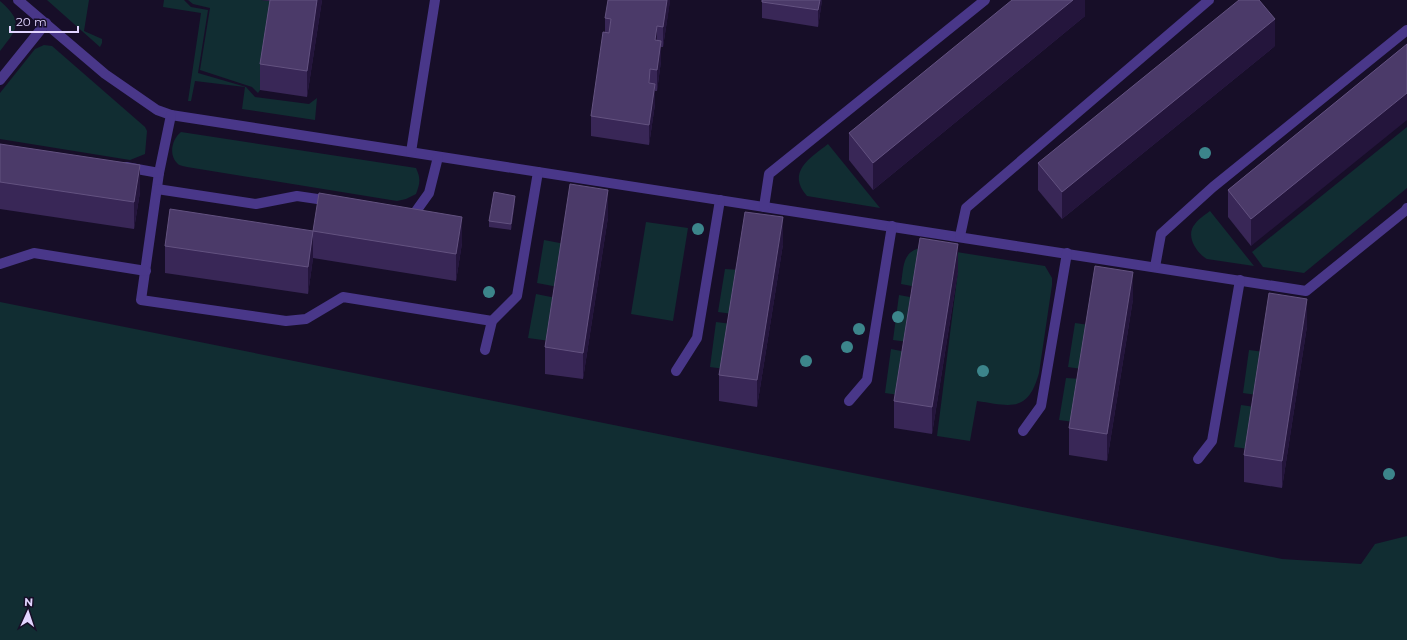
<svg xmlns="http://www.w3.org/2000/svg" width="1407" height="640" font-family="Montserrat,sans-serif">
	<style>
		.green { fill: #112d32 }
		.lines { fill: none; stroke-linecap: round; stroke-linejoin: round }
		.minor { stroke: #493789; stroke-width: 10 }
		.tree { fill: #3c858b }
		.wall { fill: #392757 }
		.shaded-wall { fill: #24153c }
		.building { fill: #4b3a69; stroke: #635280 }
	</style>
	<rect width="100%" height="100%" fill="#170e28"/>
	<!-- green -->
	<g class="green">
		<polygon points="47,0 89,0 84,31 102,39 102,43 100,47"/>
		<polygon points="164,0 184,0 191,7 208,10 198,73 246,87 255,97 309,104 317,98 315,120 242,109 245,87 195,81 191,101 188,101 201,13 163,7"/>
		<polygon points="188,0 261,0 270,1 273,6 260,90 258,93 252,87 200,70 210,8 193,4"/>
		<path d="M 0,1 C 24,22 18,28 0,51 Z"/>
		<polygon points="44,45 52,46 145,127 147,131 145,154 130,160 0,139 0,93 35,49"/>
		<polygon points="1407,127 1407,188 1304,273 1263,267 1252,252"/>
		<path d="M 181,132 L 416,168 C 421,179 420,183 416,194 L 406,199 L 397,201 L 187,167 C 185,166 180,166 178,164 C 168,155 172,139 181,132 Z"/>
		<path d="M 828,144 L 880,208 L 807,196 C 786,172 810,158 828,144 Z"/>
		<path d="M 1210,211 L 1254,266 L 1207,259 C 1196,253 1185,235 1195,224 C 1198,219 1205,215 1210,211 Z"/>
		<polygon points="646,222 688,228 673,321 631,314"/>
		<polygon points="544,240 565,244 558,287 537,283"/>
		<path d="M 925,247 L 1045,266 L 1052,278 L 1052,285 L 1039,373 C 1028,413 1011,406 977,401 L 970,441 L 937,436 L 958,271 L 917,287 L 901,284 C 904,265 902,250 925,247 Z"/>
		<polygon points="725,269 740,270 733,314 718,312"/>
		<polygon points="536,294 556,298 550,341 528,338"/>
		<polygon points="899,295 915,298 908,342 893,340"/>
		<polygon points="0,302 1282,559 1361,564 1375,544 1407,536 1407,640 0,640"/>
		<polygon points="716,322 732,324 725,369 710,367"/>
		<polygon points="1075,323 1089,325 1082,369 1068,367"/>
		<polygon points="891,349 906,352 899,395 885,393"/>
		<polygon points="1249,350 1264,352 1257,395 1243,393"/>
		<polygon points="1066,378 1081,379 1074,422 1059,420"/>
		<polygon points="1241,405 1255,407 1249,449 1234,447"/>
	</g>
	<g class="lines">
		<!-- minor -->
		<g class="minor">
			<polyline points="18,0 105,74 157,110 171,115 1306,291 1405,211 1407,208"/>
			<polyline points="0,80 46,23"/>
			<polyline points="171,115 159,173 141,300 286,321 306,319 343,297 492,321"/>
			<polyline points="411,152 435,0"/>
			<polyline points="126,167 159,173"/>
			<polyline points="157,189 256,204 297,196 331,201"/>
			<polyline points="764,207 769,174 985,0"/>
			<polyline points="408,213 414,214 429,193 438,157"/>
			<polyline points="960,236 966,208 1209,0"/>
			<polyline points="0,264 34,253 146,271"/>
			<polyline points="1155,267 1161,234 1213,187 1407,30"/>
			<polyline points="485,350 492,321 517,296 538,172"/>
			<polyline points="676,371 697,338 720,200"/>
			<polyline points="849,401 867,380 892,226"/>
			<polyline points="1023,431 1041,406 1067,253"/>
			<polyline points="1198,459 1212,441 1240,280"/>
		</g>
	</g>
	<!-- trees -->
	<g class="tree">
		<circle cx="1205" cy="153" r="6"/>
		<circle cx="698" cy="229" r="6"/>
		<circle cx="489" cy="292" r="6"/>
		<circle cx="898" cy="317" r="6"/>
		<circle cx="859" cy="329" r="6"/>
		<circle cx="847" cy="347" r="6"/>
		<circle cx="806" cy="361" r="6"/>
		<circle cx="983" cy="371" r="6"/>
		<circle cx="1389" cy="474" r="6"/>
	</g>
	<!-- wall -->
	<g class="wall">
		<polygon points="261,0 322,0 307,97 260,90 260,64 270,1"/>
		<polygon points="670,0 663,47 661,47 661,61 657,91 655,91 655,104 649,145 591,136 591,116 605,32 605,18"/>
		<polygon points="822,0 818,27 762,18 762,2"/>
		<polygon points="1085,0 1085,16 873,190 849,160 849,133"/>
		<polygon points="1407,44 1251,246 1228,217 1228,190"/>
		<polygon points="1275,46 1062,219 1038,190 1038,163"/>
		<polygon points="0,144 140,192 134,229 0,209"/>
		<polygon points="515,201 511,230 489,227 489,221"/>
		<polygon points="608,217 583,379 545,374 545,347"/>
		<polygon points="313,231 462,243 456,281 313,258 308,294 165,273 165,246"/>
		<polygon points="783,244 757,407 719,401 719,375"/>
		<polygon points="958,271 932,434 894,428 894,401"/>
		<polygon points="1133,299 1107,461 1069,455 1069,428"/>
		<polygon points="1307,326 1282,488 1244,482 1244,455"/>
	</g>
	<!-- shaded-wall -->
	<g class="shaded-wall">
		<polygon points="317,0 322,0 307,97 307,71"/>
		<polygon points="667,0 670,0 670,2 663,47 663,27"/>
		<polygon points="820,0 822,0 818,27 818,10"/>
		<polygon points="1073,0 1085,0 1085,16 873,190 873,163"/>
		<polygon points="1275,19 1275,46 1062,219 1062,192"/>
		<polygon points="657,26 657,47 655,40"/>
		<polygon points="661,41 661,61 657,91 657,70"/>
		<polygon points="650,69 650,90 649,83"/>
		<polygon points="655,84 655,104 649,145 649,125"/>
		<polygon points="1407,93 1407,120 1251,246 1251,219"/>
		<polygon points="140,165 140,192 134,229 134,202"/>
		<polygon points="608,190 608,217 583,379 583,353"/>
		<polygon points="515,196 515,201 511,230 511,224"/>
		<polygon points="462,217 462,243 456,281 456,254"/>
		<polygon points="783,217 783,244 757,407 757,380"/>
		<polygon points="313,231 313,258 308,294 308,267"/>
		<polygon points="958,244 958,271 932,434 932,407"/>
		<polygon points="1133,272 1133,299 1107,461 1107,434"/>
		<polygon points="1307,299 1307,326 1282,488 1282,461"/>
	</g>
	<!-- building -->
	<g class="building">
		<polygon points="270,0 317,0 307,71 260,64"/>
		<polygon points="608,0 667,0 663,27 657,26 655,40 661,41 657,70 650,69 649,83 655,84 649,125 591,116 603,32 609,33 611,19 605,18"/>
		<polygon points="762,0 820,0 818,10 762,2"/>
		<polygon points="1012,0 1073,0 873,163 849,133"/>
		<polygon points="1239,0 1259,0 1275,19 1062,192 1038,163"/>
		<polygon points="1407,44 1407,93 1251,219 1228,190"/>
		<polygon points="0,144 140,165 134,202 0,182"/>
		<polygon points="570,184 608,190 583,353 545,347"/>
		<polygon points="494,192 515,196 511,224 489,221"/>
		<polygon points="319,193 462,217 456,254 313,231"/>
		<polygon points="170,209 313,231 308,267 165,246"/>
		<polygon points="745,212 783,217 757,380 719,375"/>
		<polygon points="920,238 958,244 932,407 894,401"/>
		<polygon points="1095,266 1133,272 1107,434 1069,428"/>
		<polygon points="1269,293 1307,299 1282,461 1244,455"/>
	</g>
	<!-- north arrow -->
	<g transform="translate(28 612) rotate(3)" stroke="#170e28" stroke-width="3" paint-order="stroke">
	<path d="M0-3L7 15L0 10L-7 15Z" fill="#e2d5ff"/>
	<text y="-6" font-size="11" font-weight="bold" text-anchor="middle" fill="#e2d5ff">N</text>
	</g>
	<!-- scale -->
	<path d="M10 26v6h68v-6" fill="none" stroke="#e2d5ff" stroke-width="2"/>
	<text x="16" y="26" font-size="12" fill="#e2d5ff" stroke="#170e28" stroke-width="3" paint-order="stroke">20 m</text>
</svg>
